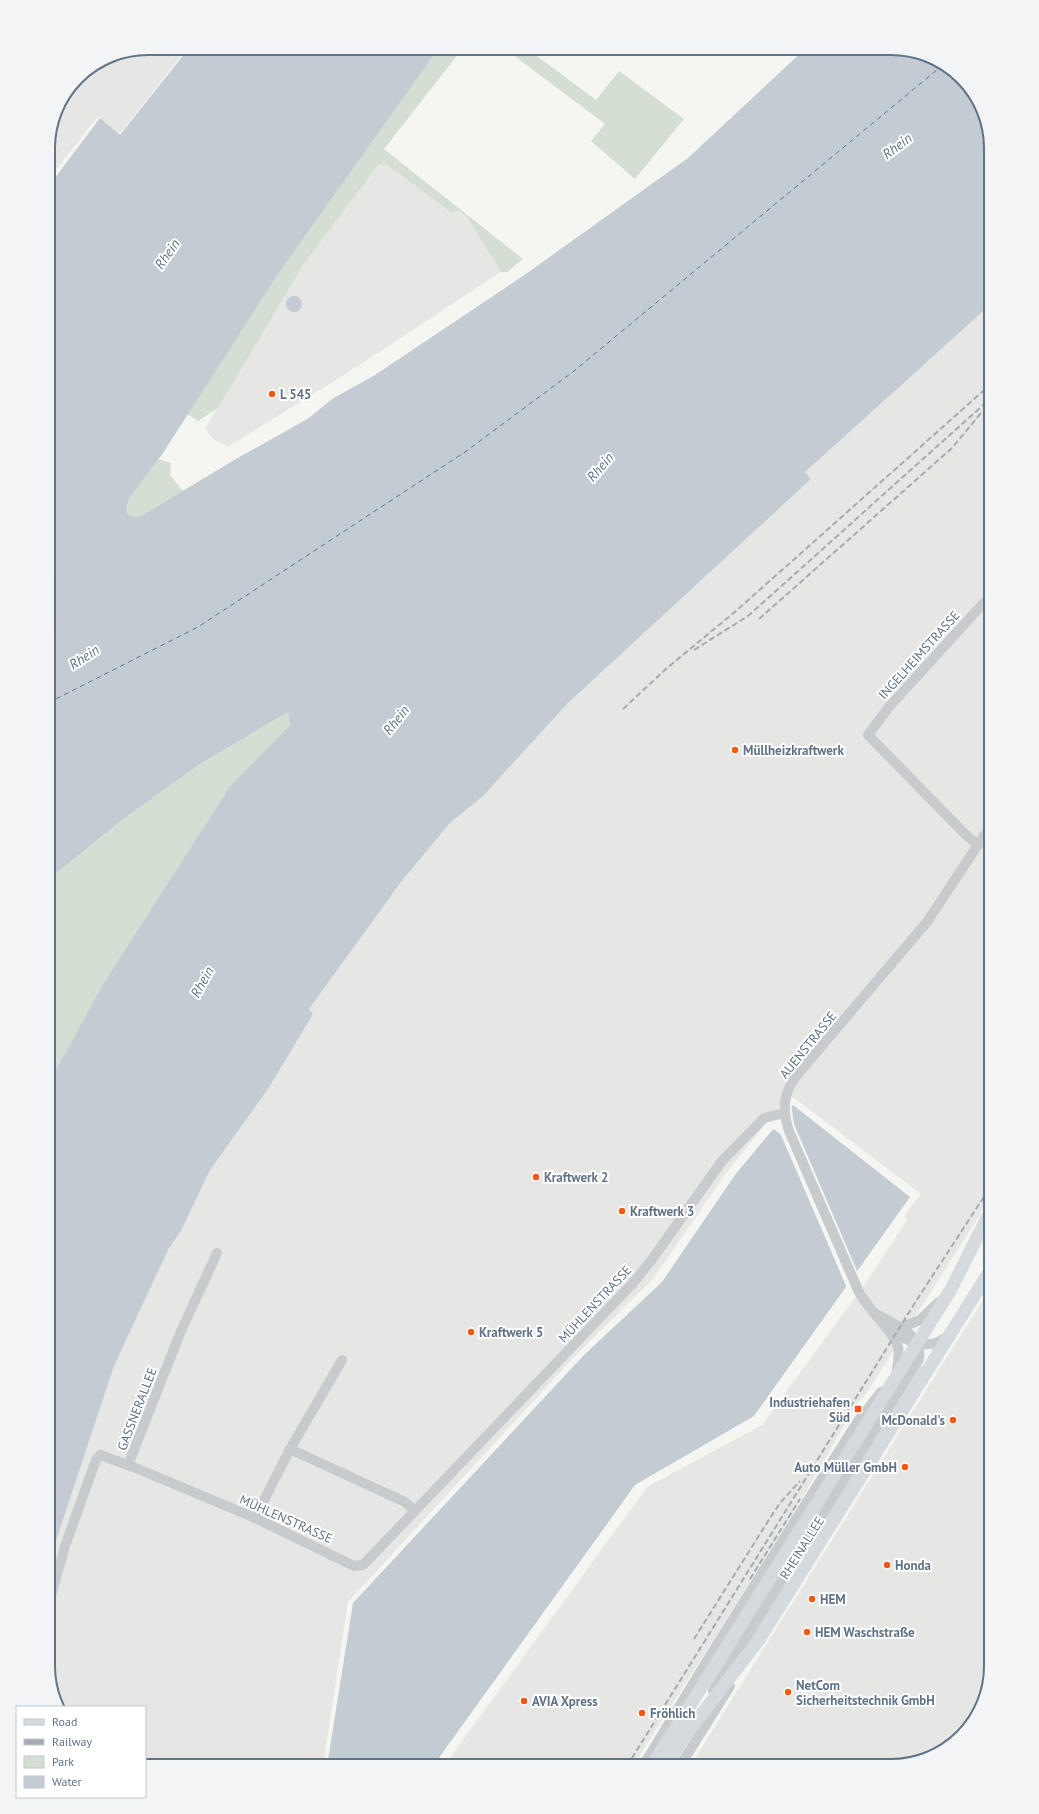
<svg xmlns="http://www.w3.org/2000/svg" width="1039" height="1814" font-family="'PT Sans',sans-serif">
	<style>
		.built { fill: #e6e7e5 }
		.green { fill: #d5ded2 }
		.water { fill: #c2ccd2 }
		.pier { fill: #f5f6f1 }
		.lines { fill: none; stroke-linecap: round; stroke-linejoin: round }
		.ferry { stroke: #5d7683; stroke-width: 1; stroke-dasharray: 5 4; stroke-linecap: butt }
		.minor { stroke: #c8cbce; stroke-width: 10 }
		.major { stroke: #d5dadf; stroke-width: 13 }
		.rail { stroke: #a4aab1; stroke-width: 2; stroke-dasharray: 6 3; stroke-linecap: butt }
		.poi-dot { fill: #f65811; stroke: #fff; stroke-width: 1.5 }
		.labels { text-anchor: middle; dominant-baseline: central; stroke-width: 4; stroke-linejoin: round; paint-order: stroke }
		.poi-label { font-size: 13px; font-weight: bold; fill: #617386; stroke: #fff; text-anchor: start }
		.street-label { font-size: 13px; fill: #617386; stroke: #fff }
		.water-label { font-size: 14px; font-style: italic; fill: #5d7683; stroke: #fff }
		.rim { fill: none; stroke: #617386; stroke-width: 2 }
	</style>
	<rect width="100%" height="100%" fill="#f5f6f1"/>
	<!-- built -->
	<g class="built">
		<polygon points="148,48 187,48 119,135 98,116 48,180 48,142 56,109 77,77 110,56"/>
		<polygon points="379,164 386,164 466,216 501,272 344,375 228,447 212,438 205,428 303,265"/>
		<polygon points="991,304 991,1197 866,1394 858,1402 788,1522 633,1766 444,1766 647,1487 762,1425 865,1284 907,1220 904,1216 921,1194 793,1097 787,1097 727,1172 653,1279 578,1353 348,1602 323,1766 145,1766 145,1707 57,1707 48,1666 48,1565 114,1366 169,1248 181,1231 210,1170 268,1089 313,1014 309,1009 401,882 449,824 483,796 568,703 811,479 804,472"/>
		<polygon points="991,1287 991,1666 974,1721 935,1756 891,1766 690,1766"/>
	</g>
	<!-- green -->
	<g class="green">
		<polygon points="439,48 463,48 384,149 523,259 507,272 501,272 466,216 457,210 452,213 386,164 379,164 303,265 218,408 198,421 187,414 276,277"/>
		<polygon points="504,48 526,48 596,100 619,71 684,119 635,179 591,141 605,124"/>
		<path d="M 158,459 L 171,463 L 170,475 L 183,491 L 141,516 L 134,517 L 127,514 C 126,494 146,475 158,459 Z"/>
		<polygon points="288,712 290,725 230,786 103,984 48,1084 48,880 122,820 200,764"/>
		<polygon points="921,1366 924,1368 750,1646 718,1691"/>
	</g>
	<!-- water -->
	<g class="water">
		<polygon points="189,48 439,48 276,277 163,453 130,497 127,506 127,514 134,517 141,516 236,459 309,418 332,399 375,375 523,276 688,158 806,48 898,48 947,65 981,104 991,148 991,304 805,472 811,479 568,703 483,796 449,824 401,882 309,1009 313,1014 268,1089 210,1170 181,1231 169,1248 114,1366 48,1565 48,1084 103,984 230,786 290,725 288,712 200,764 122,820 48,880 48,187 100,118 120,135"/>
		<circle cx="294" cy="304" r="8"/>
		<polygon points="793,1105 910,1197 754,1416 635,1485 433,1766 327,1766 353,1603 584,1355 662,1282 735,1175"/>
	</g>
	<!-- pier -->
	<polygon class="pier" points="791,1103 794,1124 858,1273 847,1288 781,1135 771,1127"/>
	<g class="lines">
		<!-- ferry -->
		<polyline class="ferry" points="48,703 198,627 465,452 574,371 944,64"/>
		<!-- minor -->
		<g class="minor">
			<polyline points="978,845 966,835 868,735 889,707 991,595"/>
			<polyline points="900,1328 920,1320 939,1302"/>
			<path d="M 890,1330 C 907,1341 928,1352 946,1337"/>
			<path d="M 896,1376 C 897,1367 900,1356 898,1347 C 895,1333 867,1309 858,1290 L 789,1131 C 782,1110 783,1093 797,1075 L 927,922 L 991,825"/>
			<polyline points="290,1449 405,1502 415,1511"/>
			<polyline points="128,1465 181,1331 217,1253"/>
			<polyline points="255,1518 290,1449 342,1360"/>
			<polyline points="48,1607 65,1546 96,1460 100,1455 136,1468 255,1518 354,1566 363,1565 634,1282 653,1258 722,1161 764,1118 784,1113"/>
			<path d="M 713,1691 L 919,1359 C 923,1334 895,1325 878,1315"/>
			<polyline points="643,1766 711,1654 858,1421 881,1392"/>
			<polyline points="680,1766 730,1686"/>
		</g>
		<!-- major -->
		<g class="major">
			<polyline points="652,1766 950,1291 991,1210"/>
			<polyline points="666,1766 684,1737 758,1641 991,1269"/>
		</g>
		<!-- rail -->
		<g class="rail">
			<polyline points="759,619 952,448 981,413"/>
			<polyline points="694,650 748,616 991,398"/>
			<polyline points="623,709 667,668 736,611 991,384"/>
			<polyline points="750,1579 800,1499"/>
			<polyline points="694,1639 770,1518 780,1503 800,1481"/>
			<polyline points="627,1766 918,1298 991,1186"/>
		</g>
	</g>
	<!-- markers -->
	<g class="poi-dot">
		<circle cx="272" cy="394" r="4"/>
		<circle cx="735" cy="750" r="4"/>
		<circle cx="536" cy="1177" r="4"/>
		<circle cx="622" cy="1211" r="4"/>
		<circle cx="471" cy="1332" r="4"/>
		<rect x="854" y="1405" width="8" height="8" rx="2"/>
		<circle cx="953" cy="1420" r="4"/>
		<circle cx="905" cy="1467" r="4"/>
		<circle cx="887" cy="1565" r="4"/>
		<circle cx="812" cy="1599" r="4"/>
		<circle cx="807" cy="1632" r="4"/>
		<circle cx="788" cy="1692" r="4"/>
		<circle cx="524" cy="1701" r="4"/>
		<circle cx="642" cy="1713" r="4"/>
	</g>
	<g class="labels">
		<!-- poi labels -->
		<g class="poi-label">
			<text x="280" y="394">L 545</text>
			<text x="743" y="750">Müllheizkraftwerk</text>
			<text x="544" y="1177">Kraftwerk 2</text>
			<text x="630" y="1211">Kraftwerk 3</text>
			<text x="479" y="1332">Kraftwerk 5</text>
			<text x="850" y="1402" text-anchor="end">Industriehafen<tspan x="850" dy="15">Süd</tspan></text>
			<text x="945" y="1420" text-anchor="end">McDonald's</text>
			<text x="897" y="1467" text-anchor="end">Auto Müller GmbH</text>
			<text x="895" y="1565">Honda</text>
			<text x="820" y="1599">HEM</text>
			<text x="815" y="1632">HEM Waschstraße</text>
			<text x="796" y="1685">NetCom<tspan x="796" dy="15">Sicherheitstechnik GmbH</tspan></text>
			<text x="532" y="1701">AVIA Xpress</text>
			<text x="650" y="1713">Fröhlich</text>
		</g>
		<!-- street labels -->
		<g class="street-label">
			<text transform="translate(919 655) rotate(-48)">INGELHEIMSTRASSE</text>
			<text transform="translate(808 1045) rotate(-51)">AUENSTRASSE</text>
			<text transform="translate(595 1304) rotate(-47)">MÜHLENSTRASSE</text>
			<text transform="translate(137 1409) rotate(-69)">GASSNERALLEE</text>
			<text transform="translate(286 1519) rotate(24)">MÜHLENSTRASSE</text>
			<text transform="translate(802 1548) rotate(-58)">RHEINALLEE</text>
		</g>
		<!-- water labels -->
		<g class="water-label">
			<text transform="translate(897 146) rotate(-37)">Rhein</text>
			<text transform="translate(167 254) rotate(-55)">Rhein</text>
			<text transform="translate(600 467) rotate(-50)">Rhein</text>
			<text transform="translate(84 657) rotate(-33)">Rhein</text>
			<text transform="translate(396 720) rotate(-52)">Rhein</text>
			<text transform="translate(202 982) rotate(-61)">Rhein</text>
		</g>
	</g>
	<!-- crop -->
	<path d="M0 0H1039V1814H0ZM148 55H891A93 93 0 0 1 984 148V1666A93 93 0 0 1 891 1759H148A93 93 0 0 1 55 1666V148A93 93 0 0 1 148 55Z" fill="#f2f4f5" fill-rule="evenodd"/>
	<path class="rim" d="M148 55H891A93 93 0 0 1 984 148V1666A93 93 0 0 1 891 1759H148A93 93 0 0 1 55 1666V148A93 93 0 0 1 148 55Z"/>
	<!-- legend -->
	<rect x="16" y="1706" width="130" height="92" fill="#ffffff" stroke="#c0c7cf"/>
	<rect x="24" y="1719" width="20" height="6" fill="#d5dadf" stroke="#c0c7cf"/>
	<text x="52" y="1726" font-size="12" fill="#617386">Road</text>
	<rect x="24" y="1739" width="20" height="6" fill="#a4aab1" stroke="#c0c7cf"/>
	<text x="52" y="1746" font-size="12" fill="#617386">Railway</text>
	<rect x="24" y="1756" width="20" height="12" fill="#d5ded2" stroke="#c0c7cf"/>
	<text x="52" y="1766" font-size="12" fill="#617386">Park</text>
	<rect x="24" y="1776" width="20" height="12" fill="#c2ccd2" stroke="#c0c7cf"/>
	<text x="52" y="1786" font-size="12" fill="#617386">Water</text>
</svg>
